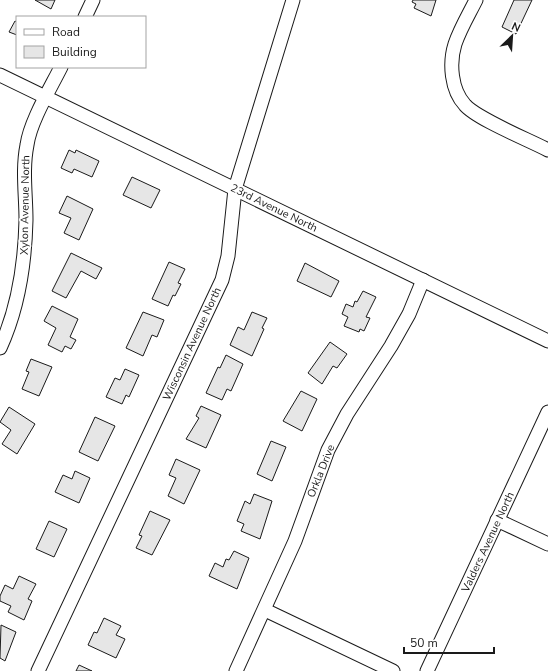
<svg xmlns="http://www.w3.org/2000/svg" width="548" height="671" font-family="'Nunito Sans',sans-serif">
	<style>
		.building { fill: #e6e6e6; stroke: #1a1a1a }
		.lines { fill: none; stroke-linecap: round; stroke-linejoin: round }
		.minor-casing { stroke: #1a1a1a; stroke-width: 15 }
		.minor { stroke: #fff; stroke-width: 13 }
		.labels { text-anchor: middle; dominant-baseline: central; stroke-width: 3; stroke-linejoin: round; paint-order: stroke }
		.street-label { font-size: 11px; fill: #1a1a1a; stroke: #fff }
	</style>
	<rect width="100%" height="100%" fill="#fff"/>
	<!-- building -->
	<g class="building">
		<polygon points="35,0 55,0 51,9"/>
		<polygon points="413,0 436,0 431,16 414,8 416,4 412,2"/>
		<polygon points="514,0 532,0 516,34 502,27"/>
		<polygon points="15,21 17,22 17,35 9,32"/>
		<polygon points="69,150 75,153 76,150 99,161 92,177 74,169 72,173 61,168"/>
		<polygon points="132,177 160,190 151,208 123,195"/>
		<polygon points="67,196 93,209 79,240 64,233 71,218 59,213"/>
		<polygon points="71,253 102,268 96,279 81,271 66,298 52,291"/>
		<polygon points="169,262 185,269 178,283 181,284 175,296 173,295 168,306 152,299"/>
		<polygon points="305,263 339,281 331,297 297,281"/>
		<polygon points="363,291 376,297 366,317 370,318 364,331 360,329 359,332 344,326 348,317 342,314 346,304 353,307 355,301 357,302"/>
		<polygon points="52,306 78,319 70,337 76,340 71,349 65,346 62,352 48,345 56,328 44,321"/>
		<polygon points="143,312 164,320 157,337 152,335 143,356 126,348"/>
		<polygon points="252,312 267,318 262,328 264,329 252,356 230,345 238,327 244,330"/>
		<polygon points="330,342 347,354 337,368 333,366 322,384 308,373"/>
		<polygon points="226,355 243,364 231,391 227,389 222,400 206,393 218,367 220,368"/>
		<polygon points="31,359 52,367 39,396 22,389 29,372 26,371"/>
		<polygon points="125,369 139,375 129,397 126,395 122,404 106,397 115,378 120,380"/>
		<polygon points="301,391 317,399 302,431 283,421"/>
		<polygon points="201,406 221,415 206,448 186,439 199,418 196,416"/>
		<polygon points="9,407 35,424 17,454 2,444 11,430 0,422"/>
		<polygon points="95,417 115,426 98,461 79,452"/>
		<polygon points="271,441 286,447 272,481 257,474"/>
		<polygon points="176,459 200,470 184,504 168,496 176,478 169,475"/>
		<polygon points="75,471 90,478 79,503 55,492 63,475 72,479"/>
		<polygon points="254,494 272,501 260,539 241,531 244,524 237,521 245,501 250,504"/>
		<polygon points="150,511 170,520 152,555 136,548 142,536 139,535"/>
		<polygon points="49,521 67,529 54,557 36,549"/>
		<polygon points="234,551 249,558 237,589 209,576 215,563 223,567 226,559 229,560"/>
		<polygon points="19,576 36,584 28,599 32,601 24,620 8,612 11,606 0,601 0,596 5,585 13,589"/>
		<polygon points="104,618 121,626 116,635 125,639 116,658 88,645 94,632 97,633"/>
		<polygon points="1,625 16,632 5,661 0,658"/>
		<polygon points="79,665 92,671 76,671"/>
	</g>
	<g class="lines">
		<defs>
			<g id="minor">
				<path d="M 476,0 C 469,14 460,29 455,44 C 449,63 451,90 465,105 C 477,119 529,140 548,150"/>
				<polyline points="85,17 93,0"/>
				<polyline points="0,75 548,341"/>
				<path d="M 0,348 C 18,309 25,263 26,220 C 26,195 22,170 27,145 C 30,122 50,89 61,67"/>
				<polyline points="497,520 548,544"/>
				<polyline points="265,610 393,671"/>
				<polyline points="38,671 222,280 228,256 235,189 293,0"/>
				<polyline points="236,671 295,541 328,450 347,414 391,346 409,314 423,280"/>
				<polyline points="427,671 548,412"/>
			</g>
		</defs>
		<!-- minor casing -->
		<use href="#minor" class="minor-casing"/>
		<!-- minor -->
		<use href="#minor" class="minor"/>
	</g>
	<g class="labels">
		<!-- street labels -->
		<g class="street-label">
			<text transform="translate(25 205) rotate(-89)">Xylon Avenue North</text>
			<text transform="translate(274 208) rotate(26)">23rd Avenue North</text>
			<text transform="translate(192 344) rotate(-65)">Wisconsin Avenue North</text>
			<text transform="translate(321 471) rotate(-68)">Orkla Drive</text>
			<text transform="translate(488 542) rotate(-65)">Valders Avenue North</text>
		</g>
	</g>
	<!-- legend -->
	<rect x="16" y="16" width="130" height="52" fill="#ffffff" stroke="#a3a3a3"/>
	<rect x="24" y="29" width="20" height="6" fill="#ffffff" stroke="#a3a3a3"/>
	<text x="52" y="36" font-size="12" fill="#1a1a1a">Road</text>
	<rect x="24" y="46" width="20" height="12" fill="#e6e6e6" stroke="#a3a3a3"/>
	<text x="52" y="56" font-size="12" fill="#1a1a1a">Building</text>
	<!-- north arrow -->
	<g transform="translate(512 36) rotate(25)" stroke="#ffffff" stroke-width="3" paint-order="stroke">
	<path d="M0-3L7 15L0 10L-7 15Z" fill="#1a1a1a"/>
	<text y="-6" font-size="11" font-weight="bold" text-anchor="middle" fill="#1a1a1a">N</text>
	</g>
	<!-- scale -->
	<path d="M404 647v6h90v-6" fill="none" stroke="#1a1a1a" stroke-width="2"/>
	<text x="410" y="647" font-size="12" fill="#1a1a1a" stroke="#ffffff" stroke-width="3" paint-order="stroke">50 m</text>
</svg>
